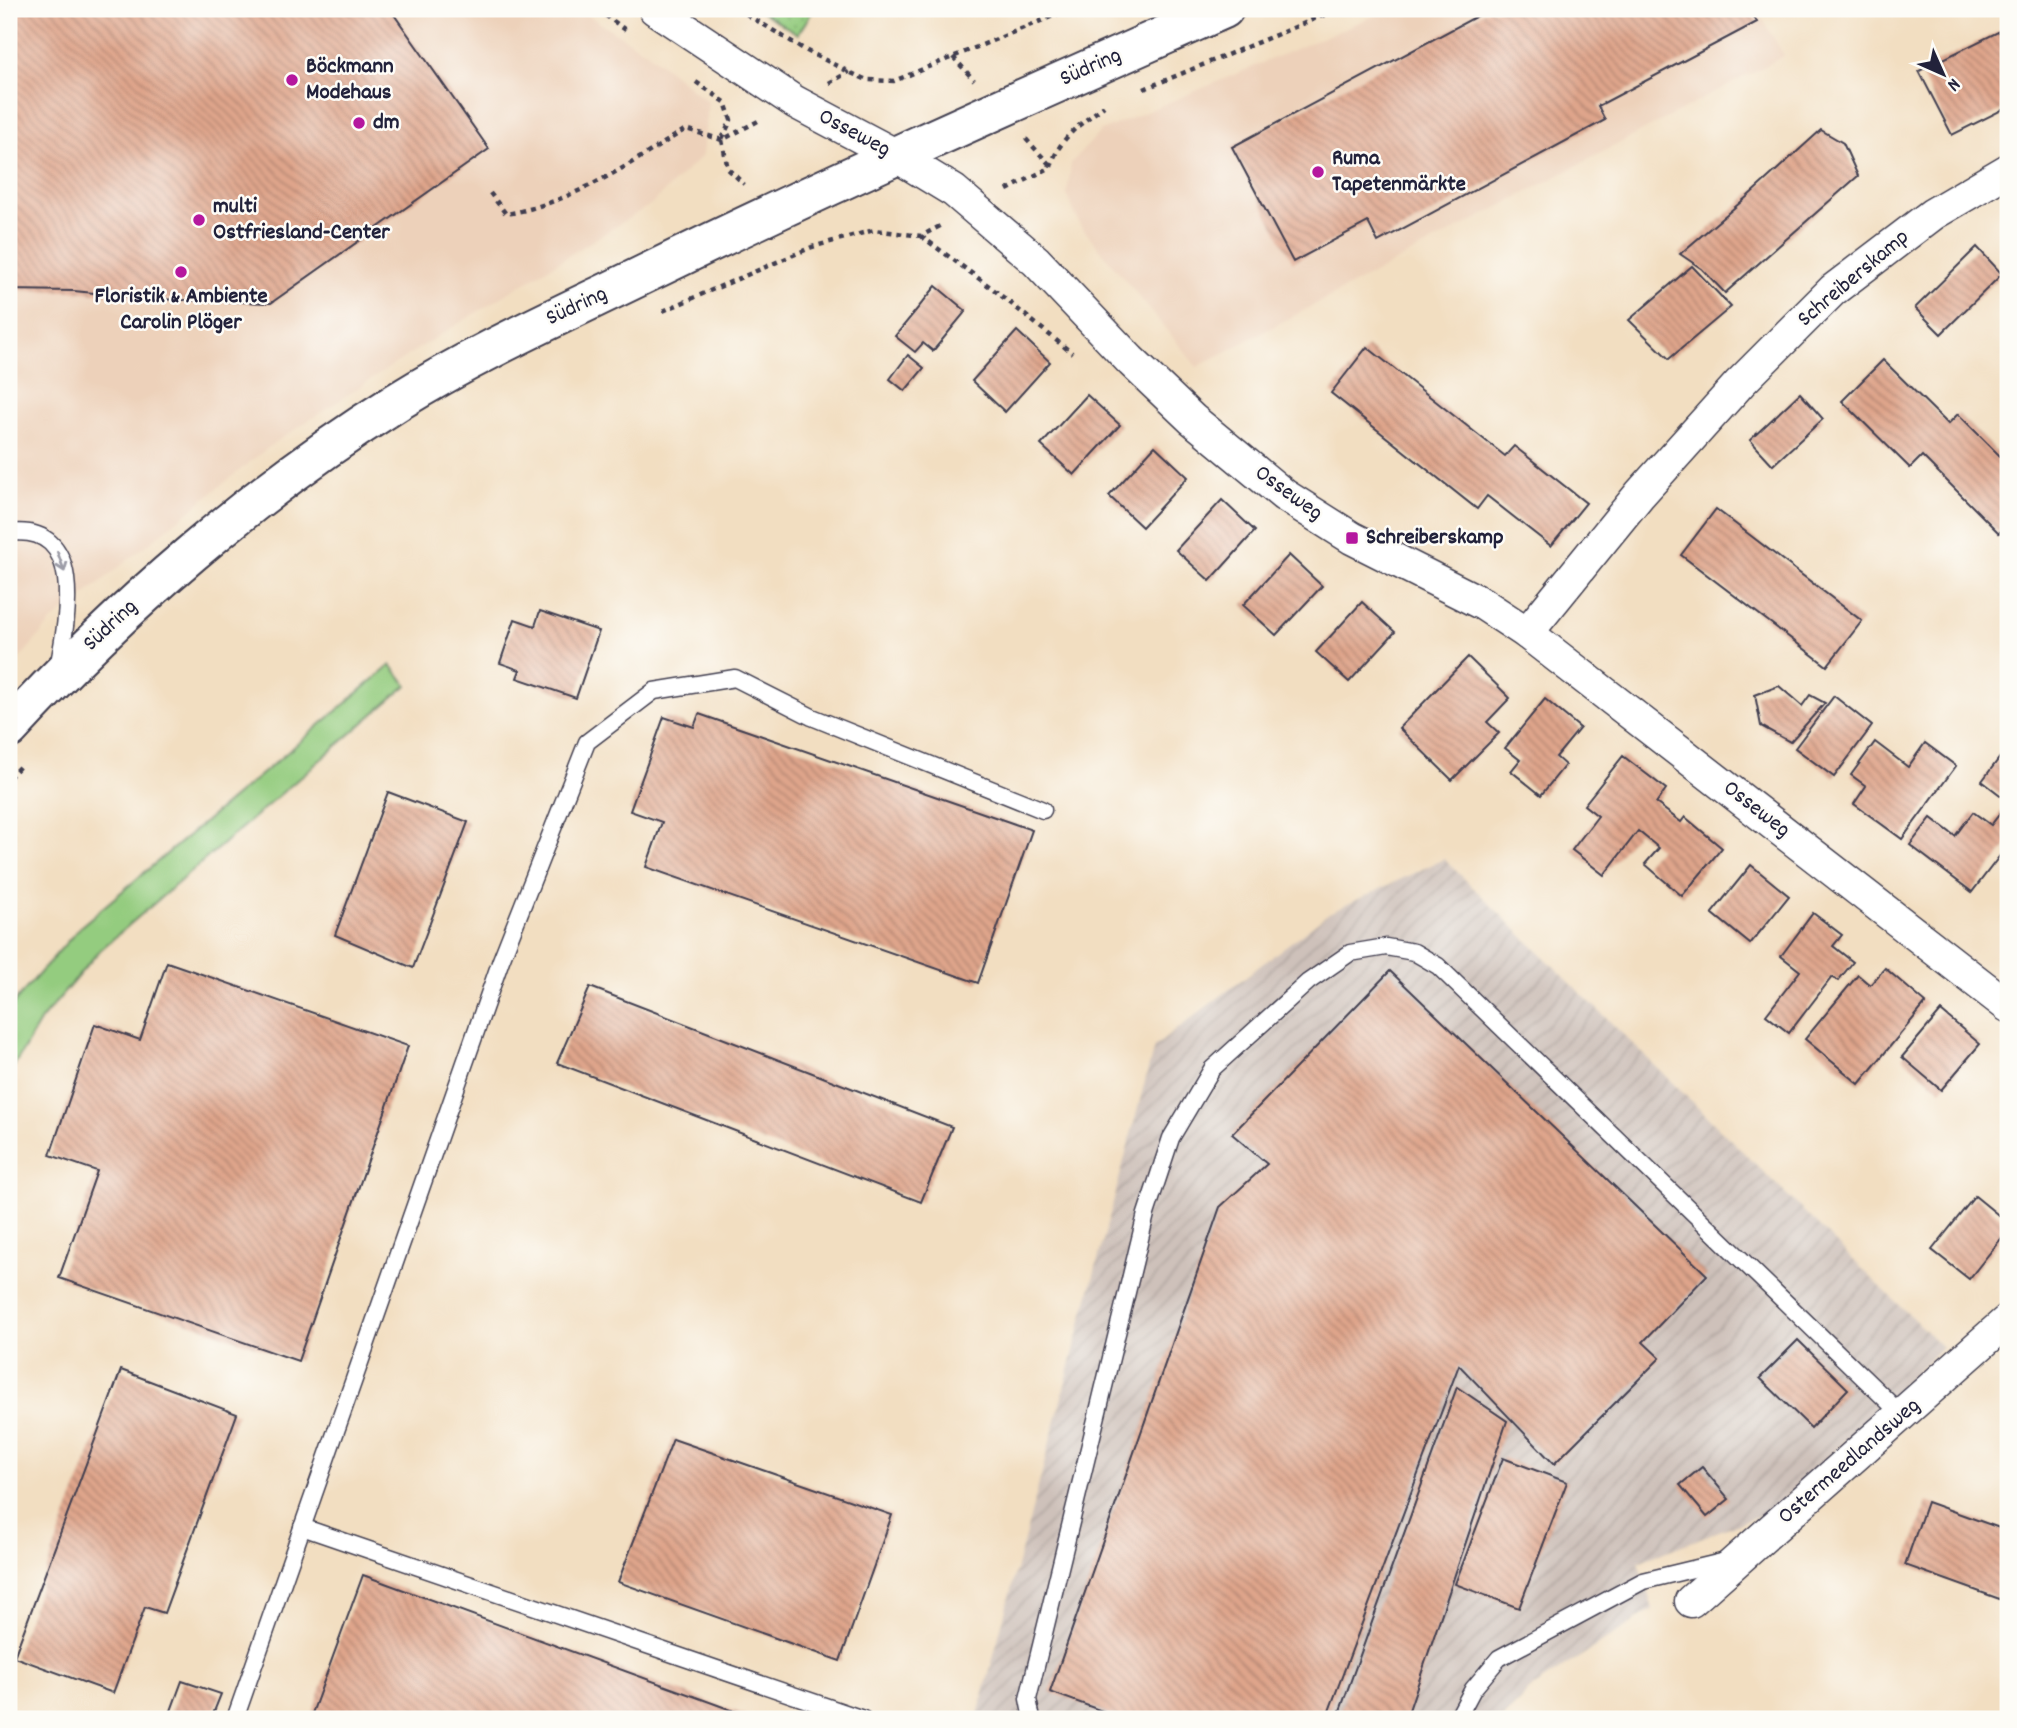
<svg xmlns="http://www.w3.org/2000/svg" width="2017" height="1728" font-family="Dekko,sans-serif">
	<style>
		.built { fill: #edd1ba }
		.industrial { fill: url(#industrial-furrows) }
		.grass { fill: url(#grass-dots); stroke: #5b775d; stroke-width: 2 }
		.green { fill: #94cc7f; stroke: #5b775d; stroke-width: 2 }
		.building { fill: url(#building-back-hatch) }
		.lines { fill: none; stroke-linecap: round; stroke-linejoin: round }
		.service-casing { stroke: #413e4f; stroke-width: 19 }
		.minor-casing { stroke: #413e4f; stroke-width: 35 }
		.secondary-casing { stroke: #413e4f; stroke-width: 42 }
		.path { stroke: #413e4f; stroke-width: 4.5; stroke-dasharray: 5 5; stroke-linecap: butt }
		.service { stroke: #fff; stroke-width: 16 }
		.minor { stroke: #fff; stroke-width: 32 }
		.secondary { stroke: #fff; stroke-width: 38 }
		.oneway { stroke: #9c9ca7 }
		.poi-dot { fill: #b5179e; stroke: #fdfcf7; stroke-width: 2.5 }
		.labels { text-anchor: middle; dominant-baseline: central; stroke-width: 5; stroke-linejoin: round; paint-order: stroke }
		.poi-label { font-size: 23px; font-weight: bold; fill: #22223b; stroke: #fdfcf7; text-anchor: start }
		.street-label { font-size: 23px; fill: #22223b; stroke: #fdfcf7 }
	</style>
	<defs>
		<pattern id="industrial-furrows" width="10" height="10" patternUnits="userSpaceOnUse" patternTransform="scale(1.75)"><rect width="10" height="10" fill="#cec1ba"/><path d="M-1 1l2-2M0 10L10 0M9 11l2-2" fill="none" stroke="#b1a6a1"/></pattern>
		<pattern id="grass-dots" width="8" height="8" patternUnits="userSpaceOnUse" patternTransform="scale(1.75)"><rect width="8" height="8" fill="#94cc7f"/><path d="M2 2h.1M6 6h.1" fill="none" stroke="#7faf6f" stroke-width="1.8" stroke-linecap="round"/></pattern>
		<pattern id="building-back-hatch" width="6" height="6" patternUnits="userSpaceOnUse" patternTransform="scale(1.75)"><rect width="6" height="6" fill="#dfa58b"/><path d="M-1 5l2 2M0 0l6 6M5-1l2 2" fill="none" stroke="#b48673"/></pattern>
	</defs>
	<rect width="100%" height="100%" fill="#fdfcf7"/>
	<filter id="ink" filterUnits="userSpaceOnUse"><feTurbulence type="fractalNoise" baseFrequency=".0143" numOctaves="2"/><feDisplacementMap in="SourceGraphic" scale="14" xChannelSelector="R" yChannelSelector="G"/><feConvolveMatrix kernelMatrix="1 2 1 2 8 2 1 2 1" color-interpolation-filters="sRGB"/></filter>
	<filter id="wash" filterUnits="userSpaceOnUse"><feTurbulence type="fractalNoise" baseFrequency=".00686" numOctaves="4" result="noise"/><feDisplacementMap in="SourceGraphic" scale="28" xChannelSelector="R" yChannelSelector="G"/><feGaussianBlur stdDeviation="1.57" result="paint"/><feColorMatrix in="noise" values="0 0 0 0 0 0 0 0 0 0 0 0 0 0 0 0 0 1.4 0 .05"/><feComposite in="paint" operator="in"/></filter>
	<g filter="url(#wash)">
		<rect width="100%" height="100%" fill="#f2dec1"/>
		<!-- built -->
		<g class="built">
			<polygon points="9,9 578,9 648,53 708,102 702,156 650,205 416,350 270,446 52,621 9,671"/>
			<polygon points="1390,9 1757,9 1784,56 1197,367 1080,225 1067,195 1071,163 1101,131"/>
		</g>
		<!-- industrial -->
		<polygon class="industrial" points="1444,859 1942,1347 1771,1511 1638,1562 1653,1609 1529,1690 1503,1719 977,1719 1154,1047 1329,913"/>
		<!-- grass -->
		<polygon class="grass" points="757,9 814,9 798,34"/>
		<!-- green -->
		<polygon class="green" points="391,665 407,685 99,951 41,1020 9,1074 9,1013 17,999 81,926"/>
		<g id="blocks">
			<!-- building -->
			<g class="building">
				<polygon points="9,9 390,9 489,149 271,303 155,299 74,291 9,290"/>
				<polygon points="1490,9 1750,9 1757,22 1598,106 1605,120 1378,242 1368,222 1293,262 1232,147"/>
				<polygon points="2008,27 2008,107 1952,135 1919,71"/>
				<polygon points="1821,130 1843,143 1858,176 1725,293 1702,269 1680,254 1748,196"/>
				<polygon points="1977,247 2002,274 1941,334 1915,308"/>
				<polygon points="1692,266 1731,307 1669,359 1629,320"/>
				<polygon points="936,286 966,311 933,351 923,343 915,352 895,336"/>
				<polygon points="1017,331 1050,362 1005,412 972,381"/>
				<polygon points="1367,347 1505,456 1514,446 1586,503 1551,546 1487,496 1477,509 1331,393"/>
				<polygon points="908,355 924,368 905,391 890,379"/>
				<polygon points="1883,360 1948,424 1958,414 2008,464 2008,524 1999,533 1922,456 1910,468 1842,401"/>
				<polygon points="1800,393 1823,419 1773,465 1750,440"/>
				<polygon points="1087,395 1120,425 1074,475 1041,445"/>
				<polygon points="1155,446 1188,477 1142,527 1109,496"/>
				<polygon points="1222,500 1255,531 1210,581 1176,550"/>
				<polygon points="1716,509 1862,621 1827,666 1681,555"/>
				<polygon points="1289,555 1322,586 1276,635 1243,605"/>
				<polygon points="1362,602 1395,632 1349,682 1316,652"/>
				<polygon points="540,611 599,631 576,698 517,678 520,670 500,663 515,619 535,626"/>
				<polygon points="1468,657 1510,698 1487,722 1499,733 1452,780 1399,728"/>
				<polygon points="1779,686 1802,706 1810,695 1825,703 1790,742 1761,726 1755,695"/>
				<polygon points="1834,696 1872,726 1834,777 1795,748"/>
				<polygon points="1545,699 1580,728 1556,757 1565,765 1541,795 1511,771 1520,760 1505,748"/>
				<polygon points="699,714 1032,830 978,983 646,867 662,822 630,811 664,717 694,727"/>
				<polygon points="1875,742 1908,767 1925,743 1956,766 1902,839 1854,804 1866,786 1851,775"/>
				<polygon points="1623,756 1666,789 1656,803 1681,822 1685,817 1722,848 1682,896 1645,864 1659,848 1638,831 1604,875 1572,850 1598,816 1584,805"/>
				<polygon points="2001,756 2008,762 2008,801 1982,781"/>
				<polygon points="388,792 468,822 413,968 335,935"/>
				<polygon points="2008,803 2008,845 1972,892 1910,845 1931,818 1955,836 1973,812 1991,825"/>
				<polygon points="1751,865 1789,896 1750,944 1712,913"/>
				<polygon points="1813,913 1842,935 1833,946 1853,962 1838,981 1832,977 1789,1033 1766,1015 1800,971 1781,956"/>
				<polygon points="167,962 408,1046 298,1361 59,1278 97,1171 50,1155 95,1024 140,1040"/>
				<polygon points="1885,968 1926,1003 1859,1084 1805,1039 1858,975 1870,985"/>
				<polygon points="1390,971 1707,1275 1643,1342 1660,1358 1554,1464 1459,1365 1326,1719 1124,1719 1050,1692 1220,1207 1267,1164 1232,1134"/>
				<polygon points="590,987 952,1127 921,1202 557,1063"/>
				<polygon points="1941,1011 1980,1044 1941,1090 1902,1057"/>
				<polygon points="1975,1196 2008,1223 2008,1230 1969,1279 1932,1250"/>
				<polygon points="1798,1340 1848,1389 1811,1428 1760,1378"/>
				<polygon points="121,1370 237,1414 164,1613 145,1607 113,1693 14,1657"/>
				<polygon points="1457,1387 1507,1421 1406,1719 1337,1719"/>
				<polygon points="673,1439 892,1515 840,1661 618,1582"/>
				<polygon points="1503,1458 1567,1482 1519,1608 1455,1584"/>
				<polygon points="1702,1467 1729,1499 1707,1517 1680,1485"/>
				<polygon points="1927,1502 2008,1531 2008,1602 1905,1565"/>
				<polygon points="363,1575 756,1719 310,1719"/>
				<polygon points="182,1681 221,1694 211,1719 168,1719"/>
			</g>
		</g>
	</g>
	<g filter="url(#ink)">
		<use href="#blocks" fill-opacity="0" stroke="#413e4f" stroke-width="2"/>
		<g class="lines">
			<defs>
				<g id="service">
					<path d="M 9,533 C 87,523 67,621 58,668"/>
					<polyline points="302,1527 863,1719"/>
					<polyline points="235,1719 501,960 587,742 654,691 735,678 812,717 1043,810"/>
					<polyline points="1032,1719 1028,1699 1146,1214 1171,1138 1212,1069 1308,982 1350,953 1386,947 1414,952 1438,966 1903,1416"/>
					<polyline points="1457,1719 1473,1689 1499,1658 1643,1581 1726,1561"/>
				</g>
				<g id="minor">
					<polyline points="655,9 795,102 895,155 954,191 1036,261 1130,360 1192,419 1284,495 1352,538 1483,604 1527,633 2008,1006"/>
					<polyline points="1527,633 1640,494 1740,383 1833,290 1933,214 2008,170"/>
					<polyline points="1691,1601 2008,1320"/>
				</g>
				<path id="secondary" d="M 9,729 C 121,607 255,491 397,402 C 476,353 561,315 645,274 C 835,181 1030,95 1224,9"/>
			</defs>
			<!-- service casing -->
			<use href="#service" class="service-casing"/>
			<!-- minor casing -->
			<use href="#minor" class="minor-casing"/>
			<!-- secondary casing -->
			<use href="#secondary" class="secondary-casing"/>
			<!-- path -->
			<g class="path">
				<polyline points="597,9 627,31"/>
				<polyline points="738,9 807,51 849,72 867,80 894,81 1070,9"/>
				<polyline points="953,57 974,80"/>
				<polyline points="696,82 725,102 731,120 722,139"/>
				<polyline points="829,83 849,72"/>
				<polyline points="1144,89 1339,9"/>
				<polyline points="1026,139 1051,166"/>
				<polyline points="722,140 728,169 744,184"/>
				<path d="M 1051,167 C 1058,138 1082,123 1104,106"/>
				<polyline points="1007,190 1051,167"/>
				<path d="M 490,193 L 506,214 C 572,203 630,164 686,129 L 722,140 L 760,120"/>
				<polyline points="921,236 993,289 1072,353"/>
				<polyline points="663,311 812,247 874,230 921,236 940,226"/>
				<polyline points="9,778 20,766"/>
			</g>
			<!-- service -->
			<use href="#service" class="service"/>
			<!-- minor -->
			<use href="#minor" class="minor"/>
			<!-- secondary -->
			<use href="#secondary" class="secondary"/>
		</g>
		<!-- one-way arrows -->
		<defs><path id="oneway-shaft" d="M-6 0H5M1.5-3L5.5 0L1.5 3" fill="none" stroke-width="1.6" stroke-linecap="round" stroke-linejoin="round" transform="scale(1.75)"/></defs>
		<use class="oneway" href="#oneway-shaft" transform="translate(61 562) rotate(70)"/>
	</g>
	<!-- markers -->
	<g class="poi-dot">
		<circle cx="292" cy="80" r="7"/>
		<circle cx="359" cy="123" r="7"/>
		<circle cx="1318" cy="172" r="7"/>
		<circle cx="199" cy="220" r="7"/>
		<circle cx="181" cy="272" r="7"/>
		<rect x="1345" y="531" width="14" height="14" rx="3.5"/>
	</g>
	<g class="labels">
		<!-- poi labels -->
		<g class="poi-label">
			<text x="306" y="67">Böckmann<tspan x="306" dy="26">Modehaus</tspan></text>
			<text x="373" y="123">dm</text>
			<text x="1332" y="159">Ruma<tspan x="1332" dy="26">Tapetenmärkte</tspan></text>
			<text x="213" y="207">multi<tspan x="213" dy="26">Ostfriesland-Center</tspan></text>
			<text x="181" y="297" text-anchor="middle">Floristik &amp; Ambiente<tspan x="181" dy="26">Carolin Plöger</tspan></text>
			<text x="1366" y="538">Schreiberskamp</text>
		</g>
		<!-- street labels -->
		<g class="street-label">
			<text transform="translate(1091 68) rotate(-24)">Südring</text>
			<text transform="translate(854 134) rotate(28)">Osseweg</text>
			<text transform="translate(1854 279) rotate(-40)">Schreiberskamp</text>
			<text transform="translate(577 307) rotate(-25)">Südring</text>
			<text transform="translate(1288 494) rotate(36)">Osseweg</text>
			<text transform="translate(111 626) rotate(-43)">Südring</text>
			<text transform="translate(1756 810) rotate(38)">Osseweg</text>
			<text transform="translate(1850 1462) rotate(-41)">Ostermeedlandsweg</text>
		</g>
	</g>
	<!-- margin -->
	<rect width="2017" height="1728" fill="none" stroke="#fdfcf7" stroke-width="35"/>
	<!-- north arrow -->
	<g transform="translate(1943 74) rotate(135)" stroke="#fdfcf7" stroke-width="5" paint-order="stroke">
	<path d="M0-5L12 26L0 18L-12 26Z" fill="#22223b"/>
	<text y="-10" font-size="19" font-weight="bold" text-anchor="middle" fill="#22223b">N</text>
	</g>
</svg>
